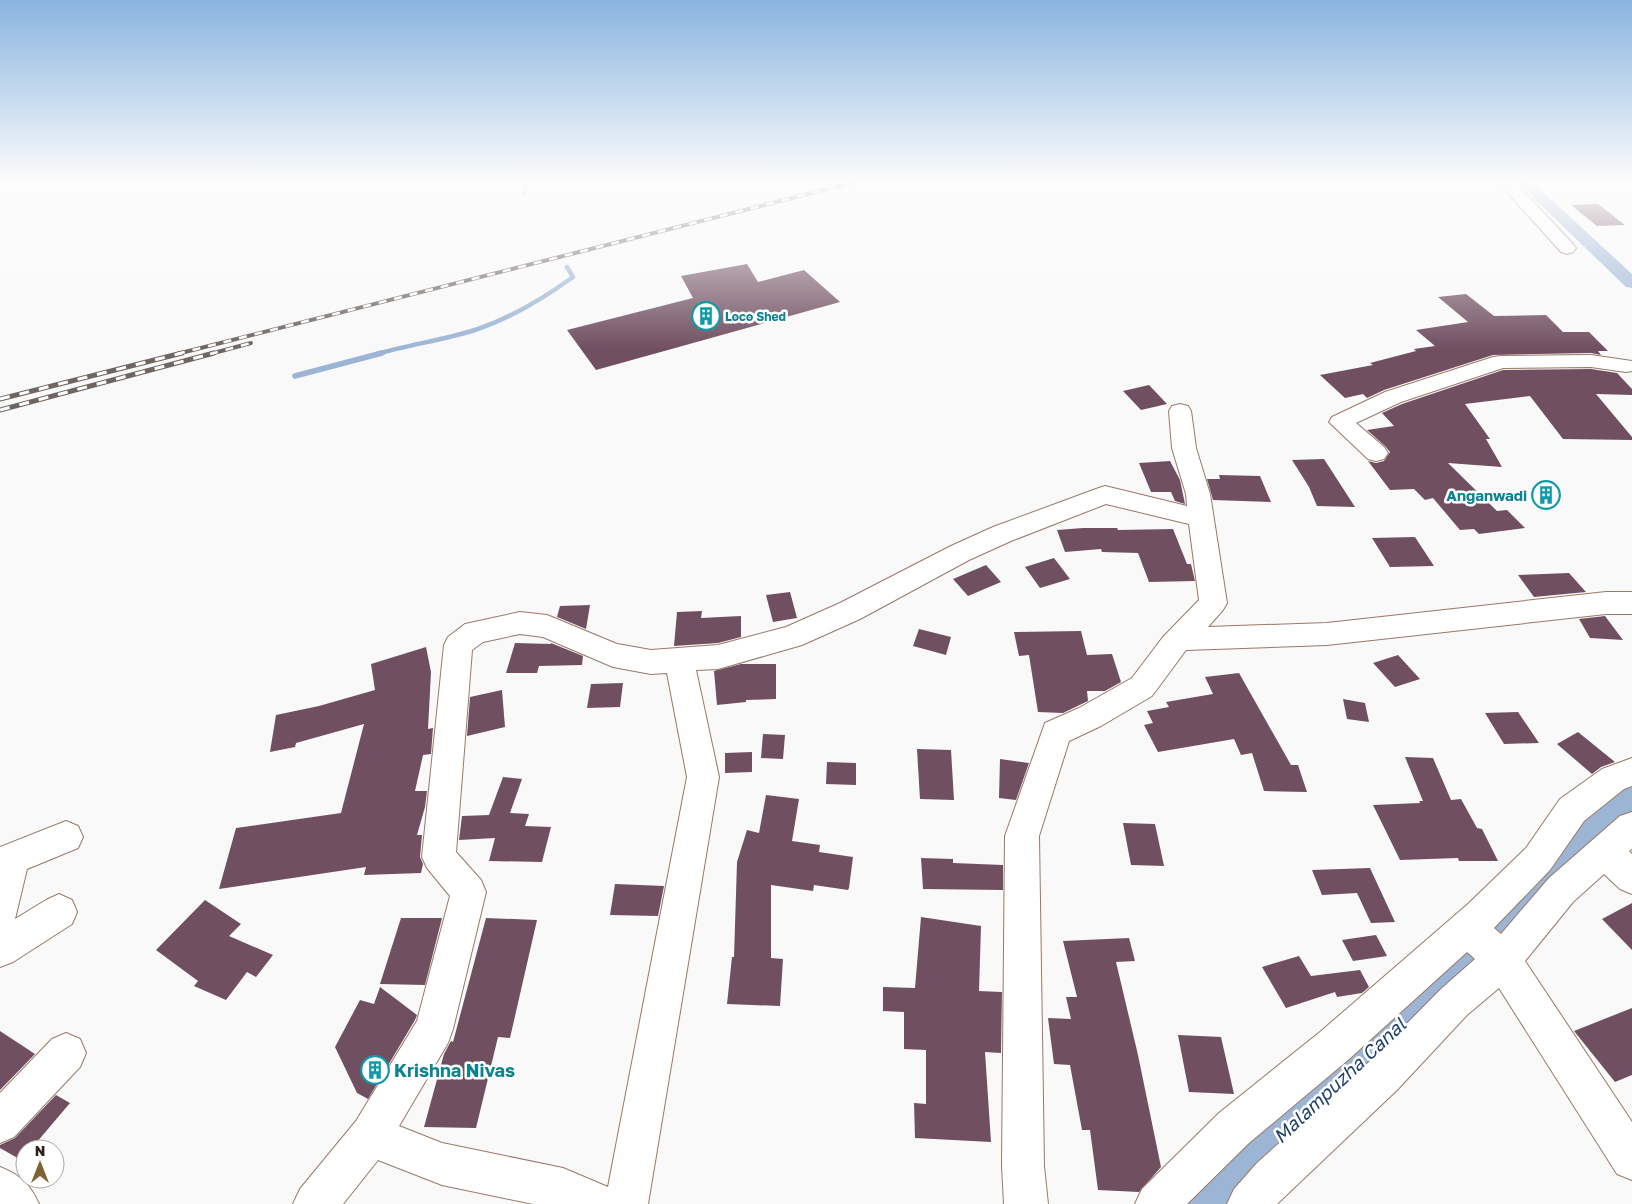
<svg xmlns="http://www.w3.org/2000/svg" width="1632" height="1204" font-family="'Golos Text',sans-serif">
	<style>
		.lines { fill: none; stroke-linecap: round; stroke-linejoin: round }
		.stream-far1 { stroke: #9db5d5; stroke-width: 4.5 }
		.stream { stroke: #9db5d5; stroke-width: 5.5 }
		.canal { fill: #9db5d5; fill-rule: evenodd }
		.building { fill: #704f61 }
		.minor-casing { stroke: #997866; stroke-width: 2 }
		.secondary-casing { stroke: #997866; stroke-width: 2 }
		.minor { fill: #fff; fill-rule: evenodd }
		.secondary { fill: #fff; fill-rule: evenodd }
		.rail-far1-casing { stroke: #6f6662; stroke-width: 4 }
		.rail-casing { stroke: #6f6662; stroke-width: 5 }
		.rail-far1 { stroke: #fff; stroke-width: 2.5; stroke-dasharray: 8; stroke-linecap: butt }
		.rail { stroke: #fff; stroke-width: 3; stroke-dasharray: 10; stroke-linecap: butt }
		.labels { text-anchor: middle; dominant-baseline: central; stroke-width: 5; stroke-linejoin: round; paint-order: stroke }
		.far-culture-label { font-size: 12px; font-weight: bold; fill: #0d838f; stroke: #fff; text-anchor: start }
		.culture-label { font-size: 15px; font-weight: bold; fill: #0d838f; stroke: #fff; text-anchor: end }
		.near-culture-label { font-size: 18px; font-weight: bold; fill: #0d838f; stroke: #fff; text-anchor: start }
		.near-water-label { font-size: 19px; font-style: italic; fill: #22426d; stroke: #fff }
	</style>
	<rect width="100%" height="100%" fill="#f9f9f9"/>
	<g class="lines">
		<!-- stream-far1 -->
		<g class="stream-far1">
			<polyline points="524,192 527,181"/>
			<path d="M 377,354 C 411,344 445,340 478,329 C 513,317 544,298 573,277 L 567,267"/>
		</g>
		<!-- stream -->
		<polyline class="stream" points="295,376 382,353"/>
		<!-- canal -->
		<g class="canal">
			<polygon points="1516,181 1531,181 1632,274 1632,288 1626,287"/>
			<path d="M 1632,786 L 1632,815 C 1583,848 1545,894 1506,938 L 1495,943 L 1484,938 L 1479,927 C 1486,910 1500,899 1512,886 C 1543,853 1590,802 1632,786 Z"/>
			<polygon points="1470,937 1481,942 1486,953 1481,964 1412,1036 1233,1204 1187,1204 1193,1191 1388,1012 1459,942"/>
		</g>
	</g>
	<!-- building -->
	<g class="building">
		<polygon points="1598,204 1625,225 1597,226 1571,205"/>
		<polygon points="747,264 758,282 804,270 840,302 596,370 567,330 693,298 681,276"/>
		<polygon points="1466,294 1494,316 1546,315 1563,332 1589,332 1608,351 1598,351 1601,355 1591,353 1493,355 1384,390 1367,398 1363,394 1345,398 1320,375 1373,365 1370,363 1416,351 1414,349 1435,346 1416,330 1468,322 1438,297"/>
		<polygon points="1591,369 1617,373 1632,389 1632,395 1596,394 1632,437 1632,440 1563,439 1530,396 1465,404 1490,439 1486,439 1502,467 1448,463 1497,511 1507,510 1525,528 1479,534 1474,529 1460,530 1433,498 1425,500 1414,489 1390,490 1368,461 1376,463 1384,461 1390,452 1385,446 1367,430 1394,426 1382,413 1402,404 1503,370"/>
		<polygon points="1149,385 1167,404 1141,410 1123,391"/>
		<polygon points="1324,459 1355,507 1317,506 1309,487 1292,460"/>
		<polygon points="1170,461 1180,480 1185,504 1175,501 1171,492 1151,492 1139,463"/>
		<polygon points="1219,475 1260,476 1271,502 1213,500 1207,479 1220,479"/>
		<polygon points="1083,528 1117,528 1118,530 1173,529 1187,564 1191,564 1195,581 1149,582 1138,553 1102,552 1101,549 1065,552 1057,530"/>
		<polygon points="1415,537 1434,566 1390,567 1372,538"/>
		<polygon points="1054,558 1070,579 1040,588 1025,567"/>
		<polygon points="986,565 1001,582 968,596 953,579"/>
		<polygon points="1569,573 1586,592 1534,597 1518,575"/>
		<polygon points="790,592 797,618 773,622 766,595"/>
		<polygon points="590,605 586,629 557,617 560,606"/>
		<polygon points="702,611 701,618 741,616 741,637 718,643 674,646 677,612"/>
		<polygon points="1605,616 1623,640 1590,638 1579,619"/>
		<polygon points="919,629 951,637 946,655 913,646"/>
		<polygon points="1081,631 1087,655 1112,654 1121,682 1105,691 1087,691 1088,701 1063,713 1038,712 1029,655 1019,656 1014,632"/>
		<polygon points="515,643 551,644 551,643 583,656 582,665 539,666 537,673 506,673"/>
		<polygon points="426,647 431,672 428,729 433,728 431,754 423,755 415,791 427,791 425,807 417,835 422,835 420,857 423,864 421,873 364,875 366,867 219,889 236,828 341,813 364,724 296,743 295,747 270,752 276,715 319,706 375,690 371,664"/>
		<polygon points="1398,655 1420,679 1395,687 1373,663"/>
		<polygon points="741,664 776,664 776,699 746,700 746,702 717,705 714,671"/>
		<polygon points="1239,673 1291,765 1298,765 1307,792 1264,791 1252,753 1241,755 1234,739 1158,752 1144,725 1153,723 1147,711 1169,707 1166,702 1213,694 1205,677"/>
		<polygon points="623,683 620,707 587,708 591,684"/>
		<polygon points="502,690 505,727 467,736 470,697"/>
		<polygon points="1343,699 1365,703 1369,722 1347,719"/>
		<polygon points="1518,712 1539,743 1504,744 1485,713"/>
		<polygon points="1578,732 1615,762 1601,767 1592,774 1557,744"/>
		<polygon points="763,734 785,735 783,759 761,758"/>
		<polygon points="917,749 951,750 954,800 920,799"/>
		<polygon points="752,752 752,772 725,773 725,753"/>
		<polygon points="1405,757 1433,758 1451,800 1461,799 1477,828 1482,829 1498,861 1459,861 1458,858 1400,860 1373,805 1420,803 1419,801 1423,801"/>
		<polygon points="1000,759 1029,763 1016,800 999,798"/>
		<polygon points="827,762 856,763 856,785 826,784"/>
		<polygon points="503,777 522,779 510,813 529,814 525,826 551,827 542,862 489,861 495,838 459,840 462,816 489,815"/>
		<polygon points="766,795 799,799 792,841 820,845 819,852 853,857 849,888 848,890 814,885 813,891 771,885 771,958 783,959 780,1006 727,1004 732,957 734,957 737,862 747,830 759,833"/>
		<polygon points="1123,823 1155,824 1164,866 1131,865"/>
		<polygon points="921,858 953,859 953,863 1003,865 1003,890 923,889"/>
		<polygon points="1370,868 1395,922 1371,923 1357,893 1322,895 1312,870"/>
		<polygon points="615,884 664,886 658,916 610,915"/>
		<polygon points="205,900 241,924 229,936 273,955 256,977 247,972 226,1000 194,986 198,981 156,950"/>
		<polygon points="1632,903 1632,950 1602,919"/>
		<polygon points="921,917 981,926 979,991 1002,992 1001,1053 985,1052 991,1142 915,1138 914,1103 926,1104 926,1050 904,1049 904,1012 883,1011 883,987 915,988"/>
		<polygon points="401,918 442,918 425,985 380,984"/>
		<polygon points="486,918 537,920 510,1038 498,1037 476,1128 424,1127 444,1054 451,1041 453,1042"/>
		<polygon points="1376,935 1387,956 1353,961 1342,940"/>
		<polygon points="1129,938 1135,961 1116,962 1138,1055 1161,1167 1139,1192 1098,1190 1090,1130 1082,1130 1070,1065 1054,1064 1048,1018 1071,1019 1066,997 1077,997 1063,941"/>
		<polygon points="1299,956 1311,976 1360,970 1369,987 1362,993 1337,997 1335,992 1286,1008 1262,967"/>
		<polygon points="380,987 417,1015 415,1020 368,1099 357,1093 335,1047 360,1000 374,1004"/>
		<polygon points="1632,1008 1632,1075 1615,1082 1574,1031"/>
		<polygon points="0,1031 35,1054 0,1090"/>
		<polygon points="1178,1035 1221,1037 1234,1094 1189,1092"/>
		<polygon points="56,1095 70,1103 31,1149 25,1149 25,1156 21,1160 0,1148 0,1145 15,1138"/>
	</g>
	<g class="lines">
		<defs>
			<g id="minor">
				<polygon points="1591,355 1632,361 1632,371 1626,372 1591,367 1503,368 1401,402 1356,423 1384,447 1388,453 1384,459 1376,461 1368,459 1329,422 1332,417 1385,392 1493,357 1501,356"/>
				<path d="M 1180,404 L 1188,406 L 1191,411 L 1196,448 L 1210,494 L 1227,603 L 1223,610 L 1208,627 L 1327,623 L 1606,592 L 1632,592 L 1632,614 L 1606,614 L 1327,645 L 1186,650 L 1152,696 L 1101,726 L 1069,741 L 1039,836 L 1044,1166 L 1048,1204 L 1004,1204 L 1002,1166 L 1005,836 L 1045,723 L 1079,708 L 1132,678 L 1163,637 L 1199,600 L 1189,524 L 1106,504 L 1011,541 L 969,560 L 860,619 L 802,645 L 718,669 L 696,670 L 719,777 L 648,1204 L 533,1204 L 442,1185 L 378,1160 L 343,1204 L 293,1204 L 300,1189 L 356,1121 L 417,1021 L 450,896 L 427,868 L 422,857 L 444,645 L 448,637 L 465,624 L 520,612 L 547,615 L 617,644 L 651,650 L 718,645 L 786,627 L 840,603 L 951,546 L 993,527 L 1096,489 L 1105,486 L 1187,506 L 1186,494 L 1172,448 L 1169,411 L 1172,406 ZM 520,634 L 543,637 L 613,667 L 651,674 L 667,673 L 687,777 L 608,1187 L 563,1168 L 442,1143 L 399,1126 L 448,1043 L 453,1029 L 486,892 L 481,880 L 456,852 L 472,650 L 483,642 Z"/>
				<polygon points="1632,758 1632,786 1624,789 1584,821 1550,870 1494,928 1501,934 1549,878 1620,816 1632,812 1632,849 1629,851 1632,854 1632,894 1620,889 1604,874 1573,902 1525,961 1632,1122 1632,1180 1617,1174 1499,988 1467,1015 1397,1090 1277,1204 1227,1204 1234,1189 1257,1163 1369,1062 1441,989 1475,959 1467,952 1348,1060 1249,1143 1187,1204 1135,1204 1142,1189 1219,1113 1320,1032 1468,904 1526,848 1560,799 1602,769"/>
				<polygon points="66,821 78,826 83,837 78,848 27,869 15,919 46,900 59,894 72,900 77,912 72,924 13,962 0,967 0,847"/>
				<polygon points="66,1033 80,1039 86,1053 80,1067 14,1137 0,1143 0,1093 52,1039"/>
				<path d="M 0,1167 C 20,1175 30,1184 39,1204 L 0,1204 Z"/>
			</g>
			<polygon id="secondary" points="1497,181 1514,181 1573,244 1576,248 1573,252 1567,254 1561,252"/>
		</defs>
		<!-- minor casing -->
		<use href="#minor" class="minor-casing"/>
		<!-- secondary casing -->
		<use href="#secondary" class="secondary-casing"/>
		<!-- minor -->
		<use href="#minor" class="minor"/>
		<!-- secondary -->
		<use href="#secondary" class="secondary"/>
		<defs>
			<g id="rail-far1">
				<polyline points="177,354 859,181"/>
				<polyline points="210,354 251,343"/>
			</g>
			<g id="rail">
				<polyline points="0,399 182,353"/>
				<polyline points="0,410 214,353"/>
			</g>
		</defs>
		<!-- rail-far1 casing -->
		<use href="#rail-far1" class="rail-far1-casing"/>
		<!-- rail casing -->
		<use href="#rail" class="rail-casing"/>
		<!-- rail-far1 -->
		<use href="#rail-far1" class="rail-far1"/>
		<!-- rail -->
		<use href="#rail" class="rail"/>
	</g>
	<!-- sky -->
	<linearGradient id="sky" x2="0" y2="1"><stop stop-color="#8ab4e0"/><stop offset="0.52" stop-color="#fcfcfc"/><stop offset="1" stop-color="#fcfcfc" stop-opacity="0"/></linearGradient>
	<rect width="1632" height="349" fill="url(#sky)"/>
	<!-- icons -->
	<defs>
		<symbol id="building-ring" viewBox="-11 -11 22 22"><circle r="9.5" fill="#fff" stroke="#0f9aa8" stroke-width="1.5"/><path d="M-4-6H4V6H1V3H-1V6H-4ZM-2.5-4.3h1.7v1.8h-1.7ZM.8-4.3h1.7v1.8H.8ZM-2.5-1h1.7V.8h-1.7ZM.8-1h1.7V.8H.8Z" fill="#0f9aa8"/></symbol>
	</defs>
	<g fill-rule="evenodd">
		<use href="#building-ring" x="690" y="300" width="32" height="32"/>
		<use href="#building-ring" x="1530" y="479" width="32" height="32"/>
		<use href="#building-ring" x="359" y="1054" width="32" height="32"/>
	</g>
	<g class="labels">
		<!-- far-culture labels -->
		<g class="far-culture-label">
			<text x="725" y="316">Loco Shed</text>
		</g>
		<!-- culture labels -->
		<g class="culture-label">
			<text x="1527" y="495">Anganwadi</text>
		</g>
		<!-- near-culture labels -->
		<g class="near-culture-label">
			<text x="394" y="1070">Krishna Nivas</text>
		</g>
		<!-- near-water labels -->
		<g class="near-water-label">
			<text transform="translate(1339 1080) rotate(-43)">Malampuzha Canal</text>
		</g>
	</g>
	<!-- north arrow -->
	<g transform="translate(40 1164)"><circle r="24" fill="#ffffff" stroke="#aba5a3"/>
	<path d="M0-4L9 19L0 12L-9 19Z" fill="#7d6234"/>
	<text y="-8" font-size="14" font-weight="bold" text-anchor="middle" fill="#2c1f18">N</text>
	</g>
</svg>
